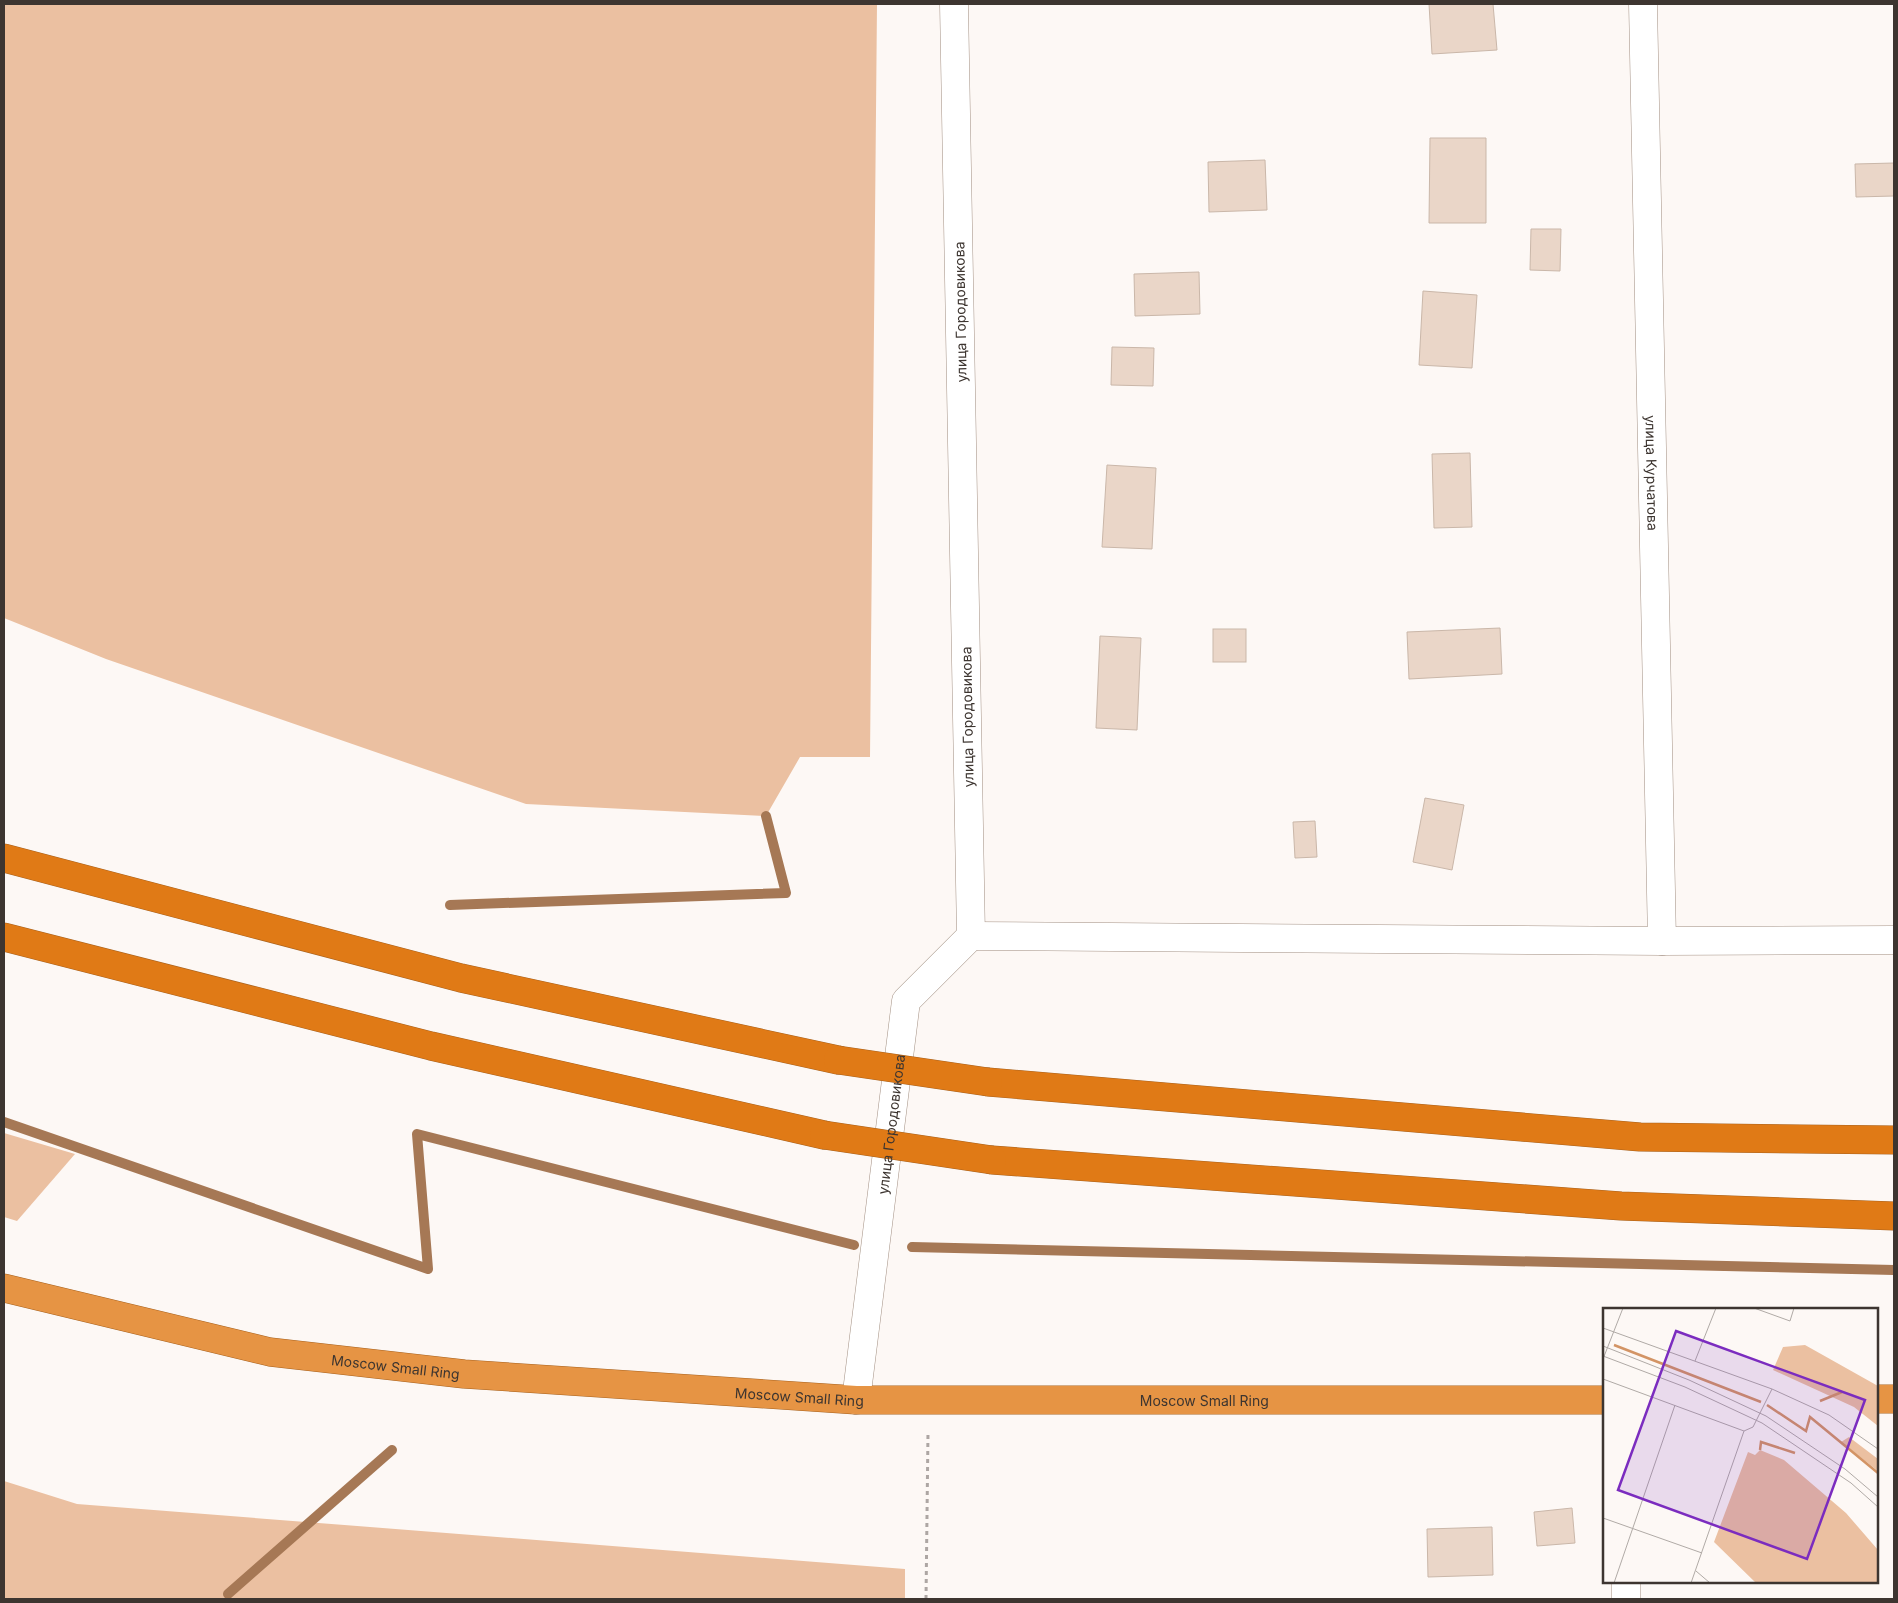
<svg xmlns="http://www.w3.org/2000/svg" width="1898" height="1603" font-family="Inter,sans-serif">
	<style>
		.green { fill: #ebc0a1 }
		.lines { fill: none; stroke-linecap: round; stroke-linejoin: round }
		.stream { stroke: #a67855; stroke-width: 10 }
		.building { fill: #ead6c8; stroke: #cab7a9 }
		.minor-casing { stroke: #a39083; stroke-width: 29 }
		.tertiary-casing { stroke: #a39083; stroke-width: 29 }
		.trunk-casing { stroke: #a7621f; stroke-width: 29 }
		.motorway-casing { stroke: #a7621f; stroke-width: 29 }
		.path { stroke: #ada6a3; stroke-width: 3; stroke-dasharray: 4 4; stroke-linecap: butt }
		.minor { stroke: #fff; stroke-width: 28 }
		.tertiary { stroke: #fff; stroke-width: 28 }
		.trunk { stroke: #e69444; stroke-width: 28 }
		.motorway { stroke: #e07a16; stroke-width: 28 }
		.motorway-bridge-casing { stroke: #a7621f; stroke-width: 29; stroke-linecap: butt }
		.motorway-bridge { stroke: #e07a16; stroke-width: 28 }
		.labels { text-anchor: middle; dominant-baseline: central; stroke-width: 4; stroke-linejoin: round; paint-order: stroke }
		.street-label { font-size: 14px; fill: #3d3530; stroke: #fff }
		.inset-river { fill: none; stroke: #d39465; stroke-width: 2.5 }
		.inset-road { fill: none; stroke: #b0aaa6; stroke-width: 1 }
		.view { fill: #7b2cbf; fill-opacity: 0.15; stroke: #7b2cbf; stroke-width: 2.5 }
		.inset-edge { fill: none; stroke: #3d3530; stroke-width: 2.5 }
	</style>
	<rect width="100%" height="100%" fill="#fdf8f5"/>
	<!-- green -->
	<g class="green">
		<polygon points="4,4 877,4 870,757 800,757 766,816 526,804 106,659 4,618"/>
		<polygon points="4,1133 75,1154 17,1221 4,1217"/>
		<polygon points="4,1481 77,1504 905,1569 905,1599 4,1599"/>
	</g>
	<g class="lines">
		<!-- stream -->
		<g class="stream">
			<polyline points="450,905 786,893 766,816"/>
			<polyline points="4,1122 428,1269 417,1134 854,1245"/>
			<polyline points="912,1247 1894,1270"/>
			<polyline points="228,1594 392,1450"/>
		</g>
	</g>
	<!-- building -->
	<g class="building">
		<polygon points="1429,4 1493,4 1497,50 1432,54"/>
		<polygon points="1430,138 1486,138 1486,223 1429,223"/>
		<polygon points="1265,160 1267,210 1209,212 1208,162"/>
		<polygon points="1894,163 1894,196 1856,197 1855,164"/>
		<polygon points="1531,229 1561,229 1560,271 1530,270"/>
		<polygon points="1199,272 1200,314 1135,316 1134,274"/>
		<polygon points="1423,291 1477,295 1472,368 1419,365"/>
		<polygon points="1112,347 1154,348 1153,386 1111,385"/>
		<polygon points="1470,453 1472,527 1434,528 1432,454"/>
		<polygon points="1107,465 1156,468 1152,549 1102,547"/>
		<polygon points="1500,628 1502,674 1409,679 1407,632"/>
		<rect x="1213" y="629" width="33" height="33"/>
		<polygon points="1100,636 1141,638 1137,730 1096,728"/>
		<polygon points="1425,798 1464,805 1452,870 1413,862"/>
		<polygon points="1315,821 1317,857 1295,858 1293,822"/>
		<polygon points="1572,1508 1575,1543 1537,1546 1534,1512"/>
		<polygon points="1492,1527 1493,1575 1428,1577 1427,1529"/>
	</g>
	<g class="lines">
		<defs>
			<g id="minor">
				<path id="s1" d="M 1643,4 L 1662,941"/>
				<path id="s2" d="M 856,1400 L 906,1001 L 971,936 L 954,4"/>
				<polyline points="1626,1599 1626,1582"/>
			</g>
			<polyline id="tertiary" points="971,936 1662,941 1894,940"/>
			<g id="trunk">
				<path id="s3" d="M 4,1288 L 270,1352 L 464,1374 L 856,1400 L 1604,1400"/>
				<polyline points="1877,1399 1894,1399"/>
			</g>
			<g id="motorway">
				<polyline points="4,858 461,978 838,1060"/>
				<polyline points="4,937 431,1046 824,1135"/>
				<polyline points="988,1082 1640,1137 1894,1140"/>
				<polyline points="992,1160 1621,1206 1894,1216"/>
			</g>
		</defs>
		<!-- minor casing -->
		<use href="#minor" class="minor-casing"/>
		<!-- tertiary casing -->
		<use href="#tertiary" class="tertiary-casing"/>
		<!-- trunk casing -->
		<use href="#trunk" class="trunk-casing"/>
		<!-- motorway casing -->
		<use href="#motorway" class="motorway-casing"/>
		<!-- path -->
		<polyline class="path" points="926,1599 928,1432"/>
		<!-- minor -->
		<use href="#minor" class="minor"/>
		<!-- tertiary -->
		<use href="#tertiary" class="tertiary"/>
		<!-- trunk -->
		<use href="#trunk" class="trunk"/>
		<!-- motorway -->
		<use href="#motorway" class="motorway"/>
		<defs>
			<g id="motorway-bridge">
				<polyline points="838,1060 988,1082"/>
				<polyline points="824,1135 992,1160"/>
			</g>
		</defs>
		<!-- motorway-bridge casing -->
		<use href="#motorway-bridge" class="motorway-bridge-casing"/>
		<!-- motorway-bridge -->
		<use href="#motorway-bridge" class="motorway-bridge"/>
	</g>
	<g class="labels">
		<!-- street labels -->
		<g class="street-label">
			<text transform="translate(960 312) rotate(-91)">улица Городовикова</text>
			<text stroke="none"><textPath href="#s1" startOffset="469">улица Курчатова</textPath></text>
			<text transform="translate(967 717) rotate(-91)">улица Городовикова</text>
			<text stroke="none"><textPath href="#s2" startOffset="278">улица Городовикова</textPath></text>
			<text stroke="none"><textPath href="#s3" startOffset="400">Moscow Small Ring</textPath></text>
			<text stroke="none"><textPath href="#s3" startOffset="805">Moscow Small Ring</textPath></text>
			<text stroke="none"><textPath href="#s3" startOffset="1210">Moscow Small Ring</textPath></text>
		</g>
	</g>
	<!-- overview -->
	<g transform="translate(1603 1308)">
		<rect width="275" height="275" fill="#fdf8f5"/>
		<path d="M 202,37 L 275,78 L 275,118 L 251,99 L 170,62 L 180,39 ZM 246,129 L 275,151 L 275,163 L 238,134 ZM 157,142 L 181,152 L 243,205 L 275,242 L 275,275 L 153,275 L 111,234 L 145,144 L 152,147 Z" fill="#ebc0a1"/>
		<path class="inset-river" d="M 11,37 L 158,94M 217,93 L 239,84M 164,97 L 203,123 L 207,109 L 275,165M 157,142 L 158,134 L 192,145"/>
		<path class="inset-road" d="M 151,0 L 187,13 L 191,0M 0,20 L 169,81 L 226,107 L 275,141M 0,38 L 86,72 L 163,108 L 242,161 L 275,189M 0,48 L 82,79 L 159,115 L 248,175 L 275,199M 0,51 L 20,0M 92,53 L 113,0M 0,71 L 141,123M 0,210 L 99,245M 93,263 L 107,275M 11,275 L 72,97M 88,275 L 141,123 L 150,119 L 169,81"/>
		<path class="view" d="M 73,23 L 262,92 L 204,251 L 15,182 Z"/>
		<rect width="275" height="275" class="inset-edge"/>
	</g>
	<!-- border -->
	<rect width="1898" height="1603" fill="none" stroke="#3d3530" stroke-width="10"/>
</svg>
